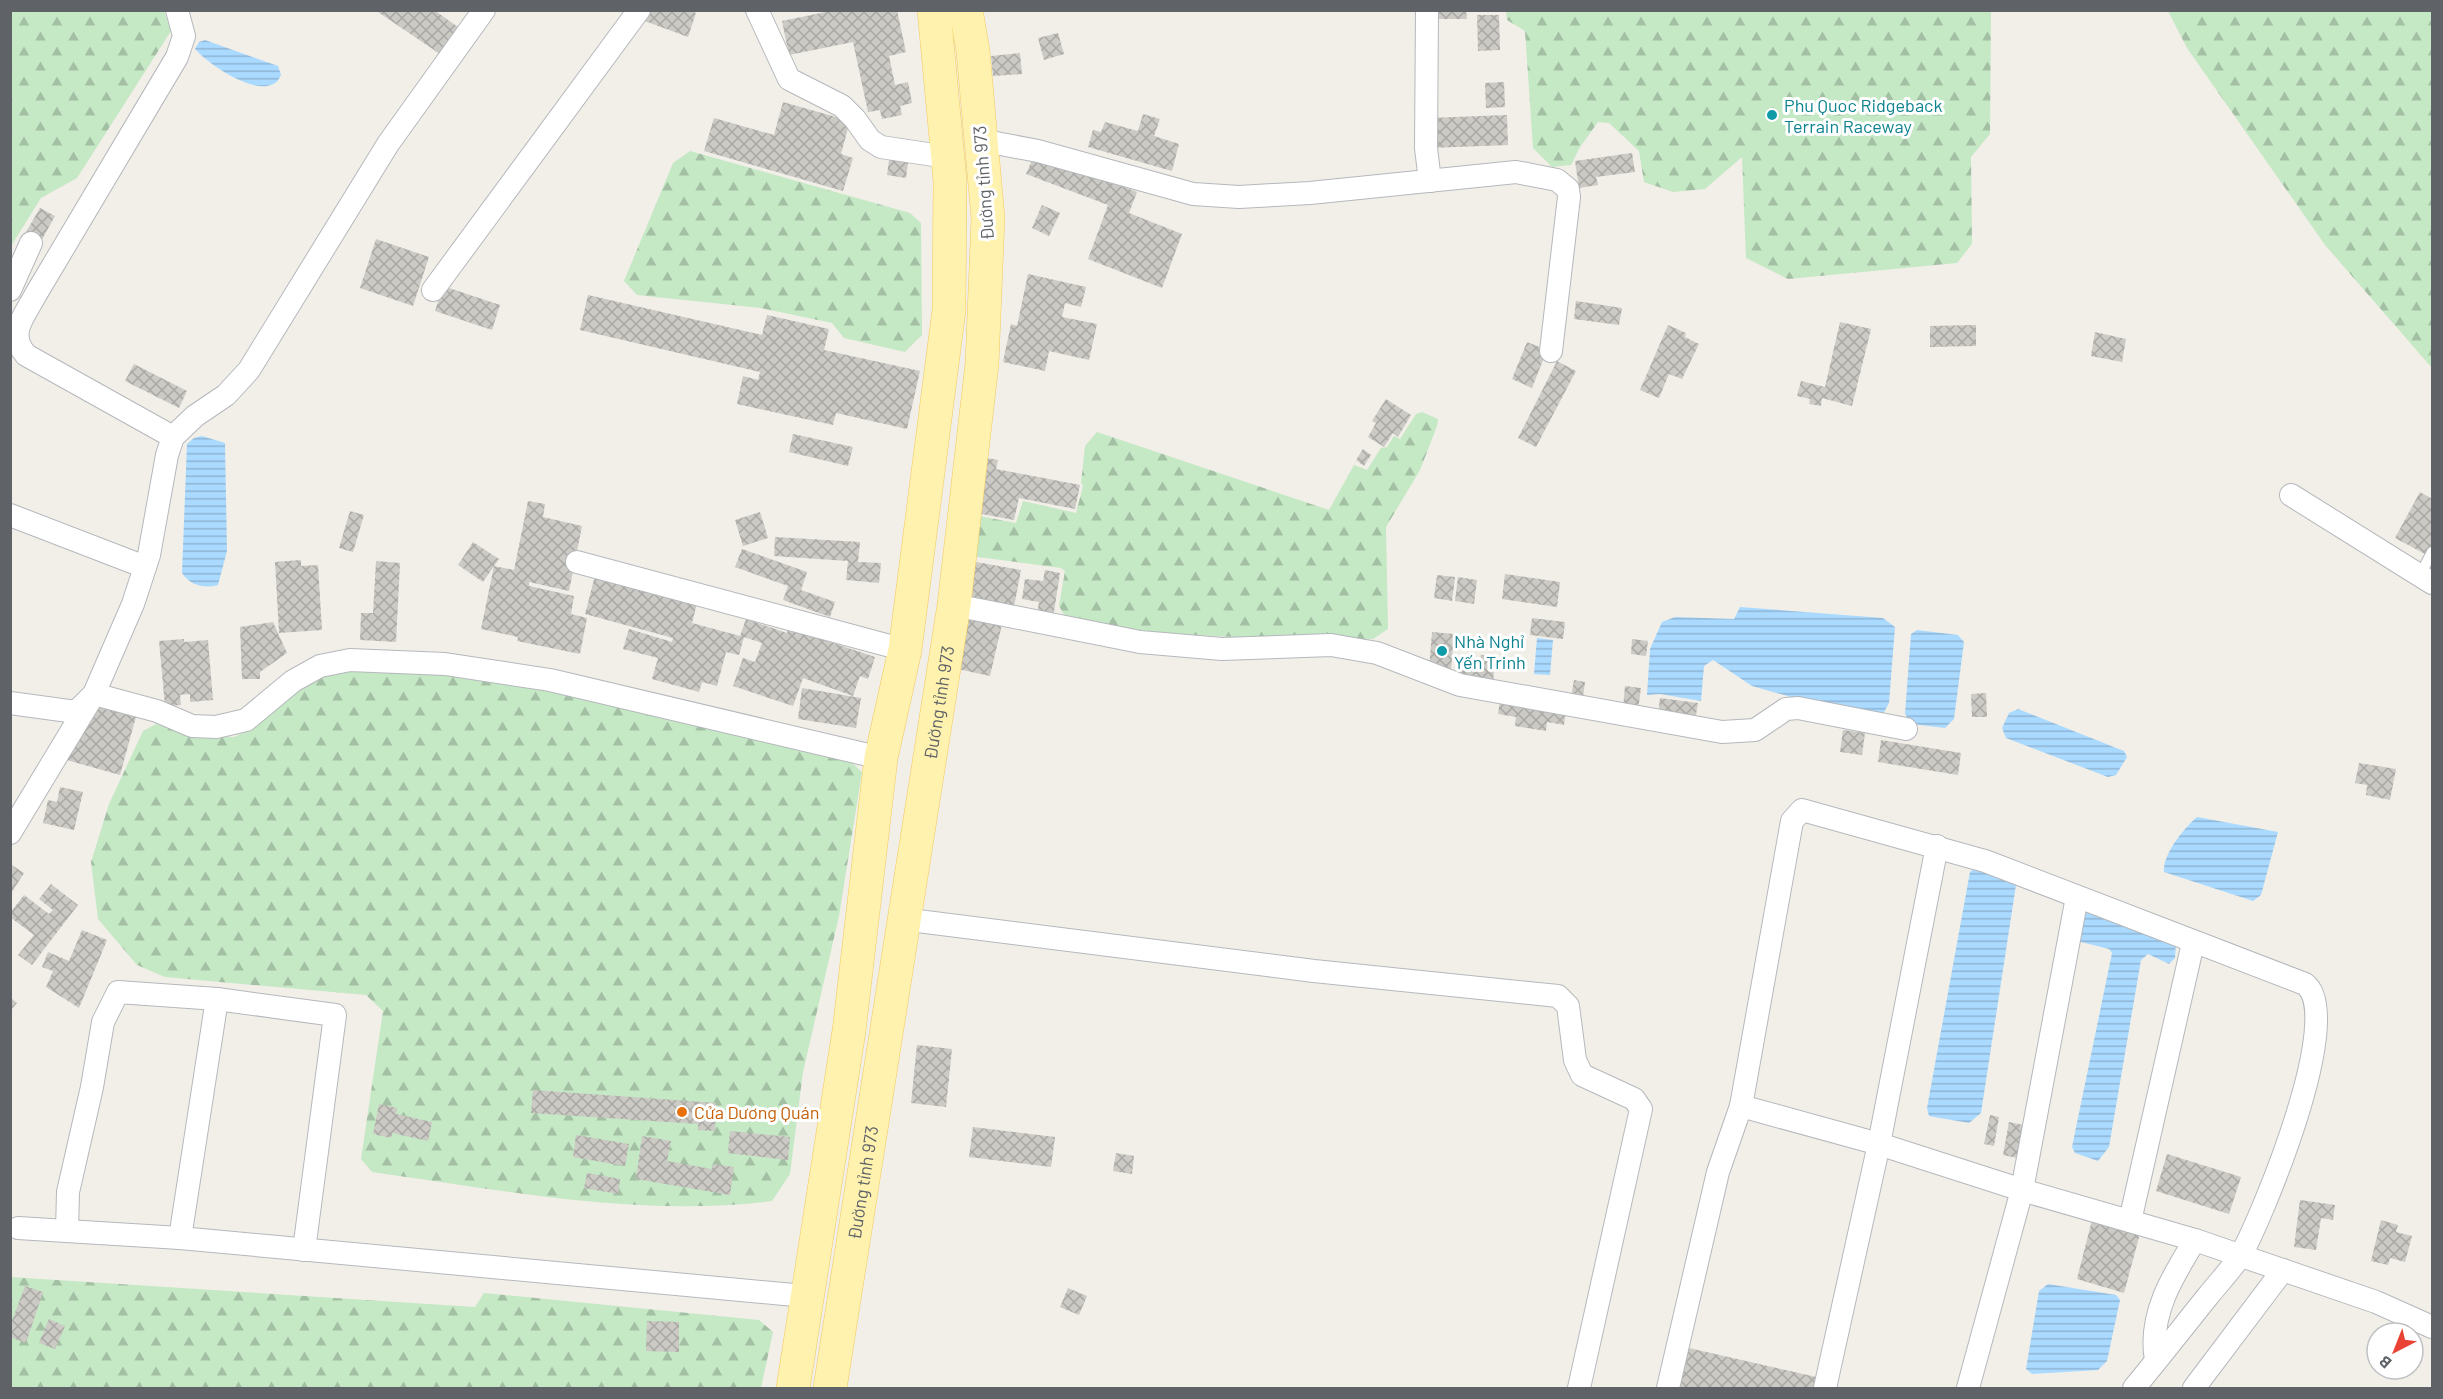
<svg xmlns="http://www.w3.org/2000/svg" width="2443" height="1399" font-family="Barlow,sans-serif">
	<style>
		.forest { fill: url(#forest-firs) }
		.water { fill: url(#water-rules) }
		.building { fill: url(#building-cross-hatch) }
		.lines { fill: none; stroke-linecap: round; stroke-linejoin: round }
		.service-casing { stroke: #b5b8bc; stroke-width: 12 }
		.minor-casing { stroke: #b5b8bc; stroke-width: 24 }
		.primary-casing { stroke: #f2c960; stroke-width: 34 }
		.service { stroke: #fff; stroke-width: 10 }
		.minor { stroke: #fff; stroke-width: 22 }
		.primary { stroke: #fff2af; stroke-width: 33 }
		.culture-dot { fill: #0f9aa8; stroke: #fff; stroke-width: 2 }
		.food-dot { fill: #e8710a; stroke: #fff; stroke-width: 2 }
		.labels { text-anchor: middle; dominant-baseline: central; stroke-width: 6; stroke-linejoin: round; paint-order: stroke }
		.culture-label { font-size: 18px; fill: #0d838f; stroke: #fff; text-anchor: start }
		.street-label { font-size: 18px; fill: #5f6368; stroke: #fff }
		.food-label { font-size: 18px; fill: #c56008; stroke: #fff; text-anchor: start }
	</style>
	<defs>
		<pattern id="forest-firs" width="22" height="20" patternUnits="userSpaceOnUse" patternTransform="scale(1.5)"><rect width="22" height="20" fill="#c5e8c5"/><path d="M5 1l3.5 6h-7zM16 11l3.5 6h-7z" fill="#a3c0a4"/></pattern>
		<pattern id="water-rules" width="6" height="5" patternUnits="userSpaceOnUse" patternTransform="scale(1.5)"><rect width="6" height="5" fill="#aadaff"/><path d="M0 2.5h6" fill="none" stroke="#8eb4d2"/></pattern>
		<pattern id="building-cross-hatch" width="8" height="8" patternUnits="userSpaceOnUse" patternTransform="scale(1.5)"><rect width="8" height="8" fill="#cccac5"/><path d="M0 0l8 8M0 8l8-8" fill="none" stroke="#a9a8a4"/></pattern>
	</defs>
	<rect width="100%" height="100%" fill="#f1efe8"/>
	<!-- forest -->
	<g class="forest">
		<polygon points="11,10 164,11 171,31 77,178 41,198 11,246"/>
		<polygon points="1506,11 1991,11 1990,134 1971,157 1972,244 1957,263 1788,279 1746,258 1742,157 1705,189 1673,192 1644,182 1639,151 1609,123 1598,122 1580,147 1571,165 1552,167 1533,148 1525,31 1507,20"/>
		<polygon points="2168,11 2432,11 2432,368 2325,245 2187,48"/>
		<polygon points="690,151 910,213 921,223 922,335 905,352 844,338 832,323 761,308 637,295 624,281 673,163"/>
		<polygon points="1422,412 1438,419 1437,426 1420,470 1386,527 1388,629 1373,639 1274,639 1158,633 1066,618 1059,606 1065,571 1061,568 971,556 974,515 1016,523 1023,501 1076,513 1083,486 1081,483 1085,446 1097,432 1329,510 1354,465 1367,470 1381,448 1387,447 1394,436 1400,439 1416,414"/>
		<path d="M 352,667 C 521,673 685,720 849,760 L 862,772 L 839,916 L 803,1072 L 790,1174 L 772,1201 C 639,1218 503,1190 372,1172 L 361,1159 L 383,1011 L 366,995 L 165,977 L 137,965 L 98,919 L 91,862 L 109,804 L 143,731 L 156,724 L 192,735 L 234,737 L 247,731 L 300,686 Z"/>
		<polygon points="10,1277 475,1307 484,1293 759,1320 773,1332 761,1388 11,1388"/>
	</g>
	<!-- water -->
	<g class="water">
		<path d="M 205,40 L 278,66 L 281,75 C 268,106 209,65 195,49 L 199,42 Z"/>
		<path d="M 202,436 L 225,443 L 227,551 L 218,585 C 204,589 190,585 182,573 L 187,444 L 194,438 Z"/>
		<polygon points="1740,607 1883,618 1895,627 1889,703 1883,714 1798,699 1752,686 1713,660 1704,666 1701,701 1660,694 1647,695 1650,649 1662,622 1675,617 1734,619"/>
		<polygon points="1917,630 1958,635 1964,642 1954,719 1945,728 1912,724 1905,714 1911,634"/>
		<polygon points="1537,638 1553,640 1550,675 1534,674"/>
		<polygon points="2018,709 2124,751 2127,757 2116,775 2108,777 2006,738 2002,728 2009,713"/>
		<path d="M 2197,817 L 2278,832 L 2261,895 L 2253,901 L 2164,872 C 2162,855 2184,828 2197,817 Z"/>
		<polygon points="1976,867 2016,885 1981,1113 1969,1123 1929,1116 1927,1108 1970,872"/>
		<polygon points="2088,909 2176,942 2175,958 2169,964 2148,954 2141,960 2109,1147 2098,1161 2075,1153 2072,1147 2112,953 2109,949 2073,940 2076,917"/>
		<polygon points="2048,1284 2116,1295 2120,1300 2107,1361 2098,1370 2032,1374 2026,1369 2039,1291"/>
	</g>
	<!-- building -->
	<g class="building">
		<polygon points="375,10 434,10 458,27 440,54"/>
		<polygon points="645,10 690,10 696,13 688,37 642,20"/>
		<polygon points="835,10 897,10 906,52 889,56 895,85 908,82 912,103 900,106 902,115 882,119 880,110 868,112 853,42 789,55 782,21"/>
		<polygon points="1430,10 1466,10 1467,19 1430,19"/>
		<polygon points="1477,15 1499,15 1500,50 1478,51"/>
		<polygon points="1058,33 1064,54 1044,60 1038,38"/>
		<polygon points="1020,53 1022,74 993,76 991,56"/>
		<polygon points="1504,82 1505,107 1486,108 1485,83"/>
		<polygon points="783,102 850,121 841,154 853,158 843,191 704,151 714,118 774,135"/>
		<polygon points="1143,114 1160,119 1154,136 1179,144 1172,171 1088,147 1093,130 1101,132 1105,122 1138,131"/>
		<polygon points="1507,115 1508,145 1431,148 1429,118"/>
		<polygon points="890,153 909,155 906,178 887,175"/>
		<polygon points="1035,153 1137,192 1129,213 1182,234 1162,288 1088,259 1108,205 1026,174"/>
		<polygon points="1632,153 1635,172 1596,177 1598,185 1579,188 1575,161"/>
		<polygon points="1042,205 1060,213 1049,236 1032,228"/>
		<polygon points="40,208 55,216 40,243 25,234"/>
		<polygon points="376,239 429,257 413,306 360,288"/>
		<polygon points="1028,274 1086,287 1081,307 1065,303 1062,317 1097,324 1089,360 1049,351 1045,371 1003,362 1011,324 1017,326"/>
		<polygon points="443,286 500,305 492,330 435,311"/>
		<polygon points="588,295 762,335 767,315 829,329 824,350 920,371 907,429 836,413 833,425 737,404 743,376 758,380 760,372 580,330"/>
		<polygon points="1576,301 1622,308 1619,325 1574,319"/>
		<polygon points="1840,322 1871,329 1852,406 1822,398 1821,406 1809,404 1810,399 1797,396 1801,381 1825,387"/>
		<polygon points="1668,325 1686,333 1685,337 1699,344 1682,379 1669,374 1659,398 1640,390"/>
		<polygon points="1976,325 1976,346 1930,347 1930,326"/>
		<polygon points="2095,332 2126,339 2122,362 2091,356"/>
		<polygon points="1527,342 1547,350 1532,388 1512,379"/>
		<polygon points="1557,361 1576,371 1536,447 1518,438"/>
		<polygon points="134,364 187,391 179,408 125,381"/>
		<polygon points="1386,399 1411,415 1398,437 1393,433 1384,447 1368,437 1376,423 1372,421"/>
		<polygon points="793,434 853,447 848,466 789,452"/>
		<polygon points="1363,449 1371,455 1364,466 1356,460"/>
		<polygon points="982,457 998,460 996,469 1080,485 1075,509 1019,498 1014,520 971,512"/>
		<polygon points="2420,492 2432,499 2432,545 2427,555 2395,538"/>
		<polygon points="528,501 545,504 543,517 582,526 569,591 529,582 529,586 574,596 571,614 587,618 580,654 517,641 518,637 481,629 494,566 514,570"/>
		<polygon points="350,511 364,515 353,552 339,548"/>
		<polygon points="760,512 768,538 743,546 735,520"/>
		<polygon points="775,537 860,542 858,562 881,563 879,583 846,580 848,561 774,556"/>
		<polygon points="473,542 499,559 483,582 458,565"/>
		<polygon points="742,549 807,572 801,590 835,602 830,617 783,600 788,586 735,567"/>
		<polygon points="301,560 301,566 318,565 322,630 279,633 275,562"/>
		<polygon points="965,560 1021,570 1013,612 958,602"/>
		<polygon points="376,561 400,563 396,642 360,640 361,613 373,613"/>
		<polygon points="1045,570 1060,573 1053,618 1037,615 1039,602 1022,599 1025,579 1043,581"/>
		<polygon points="596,572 698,599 692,623 740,636 746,619 787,633 788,628 875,657 868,679 860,676 853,696 803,678 793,706 733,686 743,658 755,662 762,643 744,637 739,655 726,652 717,686 702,682 699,692 652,679 658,658 623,649 629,629 672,642 673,638 585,614"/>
		<polygon points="1505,574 1560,582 1557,607 1502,599"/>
		<polygon points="1437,575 1455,577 1452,601 1434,598"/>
		<polygon points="1458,577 1477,580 1474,604 1455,601"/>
		<polygon points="966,611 1003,620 990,676 953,668"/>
		<polygon points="1532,618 1565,622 1563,639 1530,635"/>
		<polygon points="273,622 287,653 260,672 260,679 242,679 240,627"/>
		<polygon points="1432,632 1454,634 1451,671 1429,669"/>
		<polygon points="184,639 184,642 208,640 213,700 190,702 190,694 180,695 181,705 165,706 159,641"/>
		<polygon points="1632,639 1648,641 1646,656 1631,654"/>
		<polygon points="1481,655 1495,656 1493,684 1459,681 1461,657 1480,659"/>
		<polygon points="1574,680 1585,682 1583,698 1571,697"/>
		<polygon points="1625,686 1641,688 1638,710 1623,708"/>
		<polygon points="802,688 861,698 856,728 798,719"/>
		<polygon points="1986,693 1987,717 1972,717 1971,694"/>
		<polygon points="1660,698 1698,703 1695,721 1658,715"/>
		<polygon points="1500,701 1566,712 1564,725 1547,722 1546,731 1515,726 1516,717 1498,714"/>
		<polygon points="96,707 116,707 137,713 120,775 63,759"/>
		<polygon points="1843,730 1865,733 1862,755 1840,752"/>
		<polygon points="1881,740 1961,753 1958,775 1878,762"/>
		<polygon points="2359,763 2396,769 2390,800 2366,795 2367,785 2355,783"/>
		<polygon points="60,787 83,792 74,830 43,823 48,800 57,802"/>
		<polygon points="10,864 24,873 10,895"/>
		<polygon points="51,884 78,905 32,965 18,955 34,935 10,917 10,913 24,895 49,914 53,910 39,899"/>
		<polygon points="82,930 107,940 79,1008 46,987 53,971 42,967 48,952 69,961"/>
		<polygon points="10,997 17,1003 10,1011"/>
		<polygon points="917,1045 952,1049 946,1107 911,1103"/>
		<polygon points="533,1090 716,1103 715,1131 698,1130 698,1124 531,1113"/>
		<polygon points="379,1104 397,1108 396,1114 432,1122 428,1141 392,1133 391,1138 373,1134"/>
		<polygon points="1990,1115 1999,1117 1994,1146 1984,1144"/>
		<polygon points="2009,1122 2033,1127 2027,1160 2003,1155"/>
		<polygon points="973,1127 1055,1137 1051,1167 969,1157"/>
		<polygon points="730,1131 790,1137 788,1160 728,1153"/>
		<polygon points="576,1135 629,1144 625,1166 573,1157"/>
		<polygon points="642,1136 671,1141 667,1161 712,1169 713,1164 734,1167 730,1195 636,1179"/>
		<polygon points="1116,1153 1134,1156 1132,1174 1113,1171"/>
		<polygon points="2167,1154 2241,1177 2229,1214 2156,1191"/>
		<polygon points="587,1173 620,1179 618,1194 584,1188"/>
		<polygon points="2300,1200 2335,1205 2333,1220 2321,1218 2316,1250 2294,1247"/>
		<polygon points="2093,1216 2141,1230 2124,1293 2077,1279"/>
		<polygon points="2381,1220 2398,1225 2396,1232 2412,1236 2405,1262 2390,1258 2388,1265 2371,1261"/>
		<polygon points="25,1286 43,1292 26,1343 10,1337 10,1326"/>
		<polygon points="1068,1288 1087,1296 1079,1315 1060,1307"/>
		<polygon points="49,1319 65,1326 55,1349 39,1343"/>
		<polygon points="647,1321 679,1322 679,1352 646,1351"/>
		<polygon points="1680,1346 1825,1379 1823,1388 1671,1388"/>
	</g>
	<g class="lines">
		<defs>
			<polyline id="service" points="2420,575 2432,552"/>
			<g id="minor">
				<polyline points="757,10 789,79 842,106 855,119 870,140 881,147 947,157"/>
				<polyline points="1427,11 1426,148 1430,181"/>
				<polyline points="980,140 1038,151 1193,194 1239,197 1310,193 1516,172 1557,180 1568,189 1569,197 1551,351"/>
				<polyline points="10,290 31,243"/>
				<polyline points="433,290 639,10"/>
				<path d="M 173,437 L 26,355 C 7,333 24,317 36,294 L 177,57 L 184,36 L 177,10"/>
				<polyline points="2291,495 2432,583"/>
				<polyline points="10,515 145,567"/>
				<polyline points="577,562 905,650"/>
				<polyline points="954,605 1140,642 1222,649 1331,645 1377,653 1460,685 1722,732 1755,730 1786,709 1798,708 1906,729"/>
				<polyline points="10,703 76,712 94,694 157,711 192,726 216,727 246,720 293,681 320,666 350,660 445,664 550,680 881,758"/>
				<polyline points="10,833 94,694 133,604 149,555 167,455 173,437 195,416 226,395 249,370 388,144 484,10"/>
				<polyline points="902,919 1314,971 1558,996 1568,1006 1575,1060 1582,1075 1634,1099 1641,1109 1579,1388"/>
				<polyline points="1741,1106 1879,1144 2022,1190 2195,1240 2376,1302 2432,1327"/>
				<polyline points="2130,1221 2193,943"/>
				<polyline points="18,1228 180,1238 805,1296"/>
				<polyline points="67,1231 68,1192 92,1087 103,1022 118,992 217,999 335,1015 304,1250"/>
				<polyline points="180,1238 217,999"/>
				<path d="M 2156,1360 C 2148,1316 2172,1277 2195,1240"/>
				<path d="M 1668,1388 L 1718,1172 L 1741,1106 L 1792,821 L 1802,810 L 1985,861 L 2305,984 C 2346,1015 2264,1212 2242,1253 C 2233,1268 2219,1282 2208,1296 C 2183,1327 2159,1358 2134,1388"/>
				<polyline points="1825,1388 1879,1144 1937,846"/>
				<polyline points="1968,1388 2022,1190 2077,897"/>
				<polyline points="2194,1388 2283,1270"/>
			</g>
			<g id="primary">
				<polyline points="793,1388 849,1031 881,758 905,650 949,310 950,181 934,10"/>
				<path id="s1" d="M 830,1388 L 954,605 L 982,364 L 988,218 L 973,51 L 966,10"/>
			</g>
		</defs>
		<!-- service casing -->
		<use href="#service" class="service-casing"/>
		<!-- minor casing -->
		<use href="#minor" class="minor-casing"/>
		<!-- primary casing -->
		<use href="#primary" class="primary-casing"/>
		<!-- service -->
		<use href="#service" class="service"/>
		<!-- minor -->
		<use href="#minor" class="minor"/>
		<!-- primary -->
		<use href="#primary" class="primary"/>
	</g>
	<!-- markers -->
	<g class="culture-dot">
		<circle cx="1772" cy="115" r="6"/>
		<circle cx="1442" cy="651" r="6"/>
	</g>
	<circle class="food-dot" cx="682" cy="1112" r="6"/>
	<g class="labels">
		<!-- culture labels -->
		<g class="culture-label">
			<text x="1784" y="105">Phu Quoc Ridgeback<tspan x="1784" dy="21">Terrain Raceway</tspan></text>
			<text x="1454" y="641">Nhà Nghỉ<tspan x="1454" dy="21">Yến Trinh</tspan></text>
		</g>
		<!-- street labels -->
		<g class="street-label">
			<text transform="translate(983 183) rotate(-94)">Đường tỉnh 973</text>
			<text stroke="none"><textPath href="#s1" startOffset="694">Đường tỉnh 973</textPath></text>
			<text stroke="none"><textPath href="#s1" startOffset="208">Đường tỉnh 973</textPath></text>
		</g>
		<!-- food labels -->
		<g class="food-label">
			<text x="694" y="1112">Cửa Dương Quán</text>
		</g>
	</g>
	<!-- border -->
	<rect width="2443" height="1399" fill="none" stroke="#5f6368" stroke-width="24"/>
	<!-- north arrow -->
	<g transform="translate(2395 1351) rotate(222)"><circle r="28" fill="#ffffff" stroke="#bfc1c3" stroke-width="1.5"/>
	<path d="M0-4.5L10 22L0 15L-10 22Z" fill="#ea4335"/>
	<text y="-9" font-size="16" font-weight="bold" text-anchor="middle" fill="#5f6368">B</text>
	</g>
</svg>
